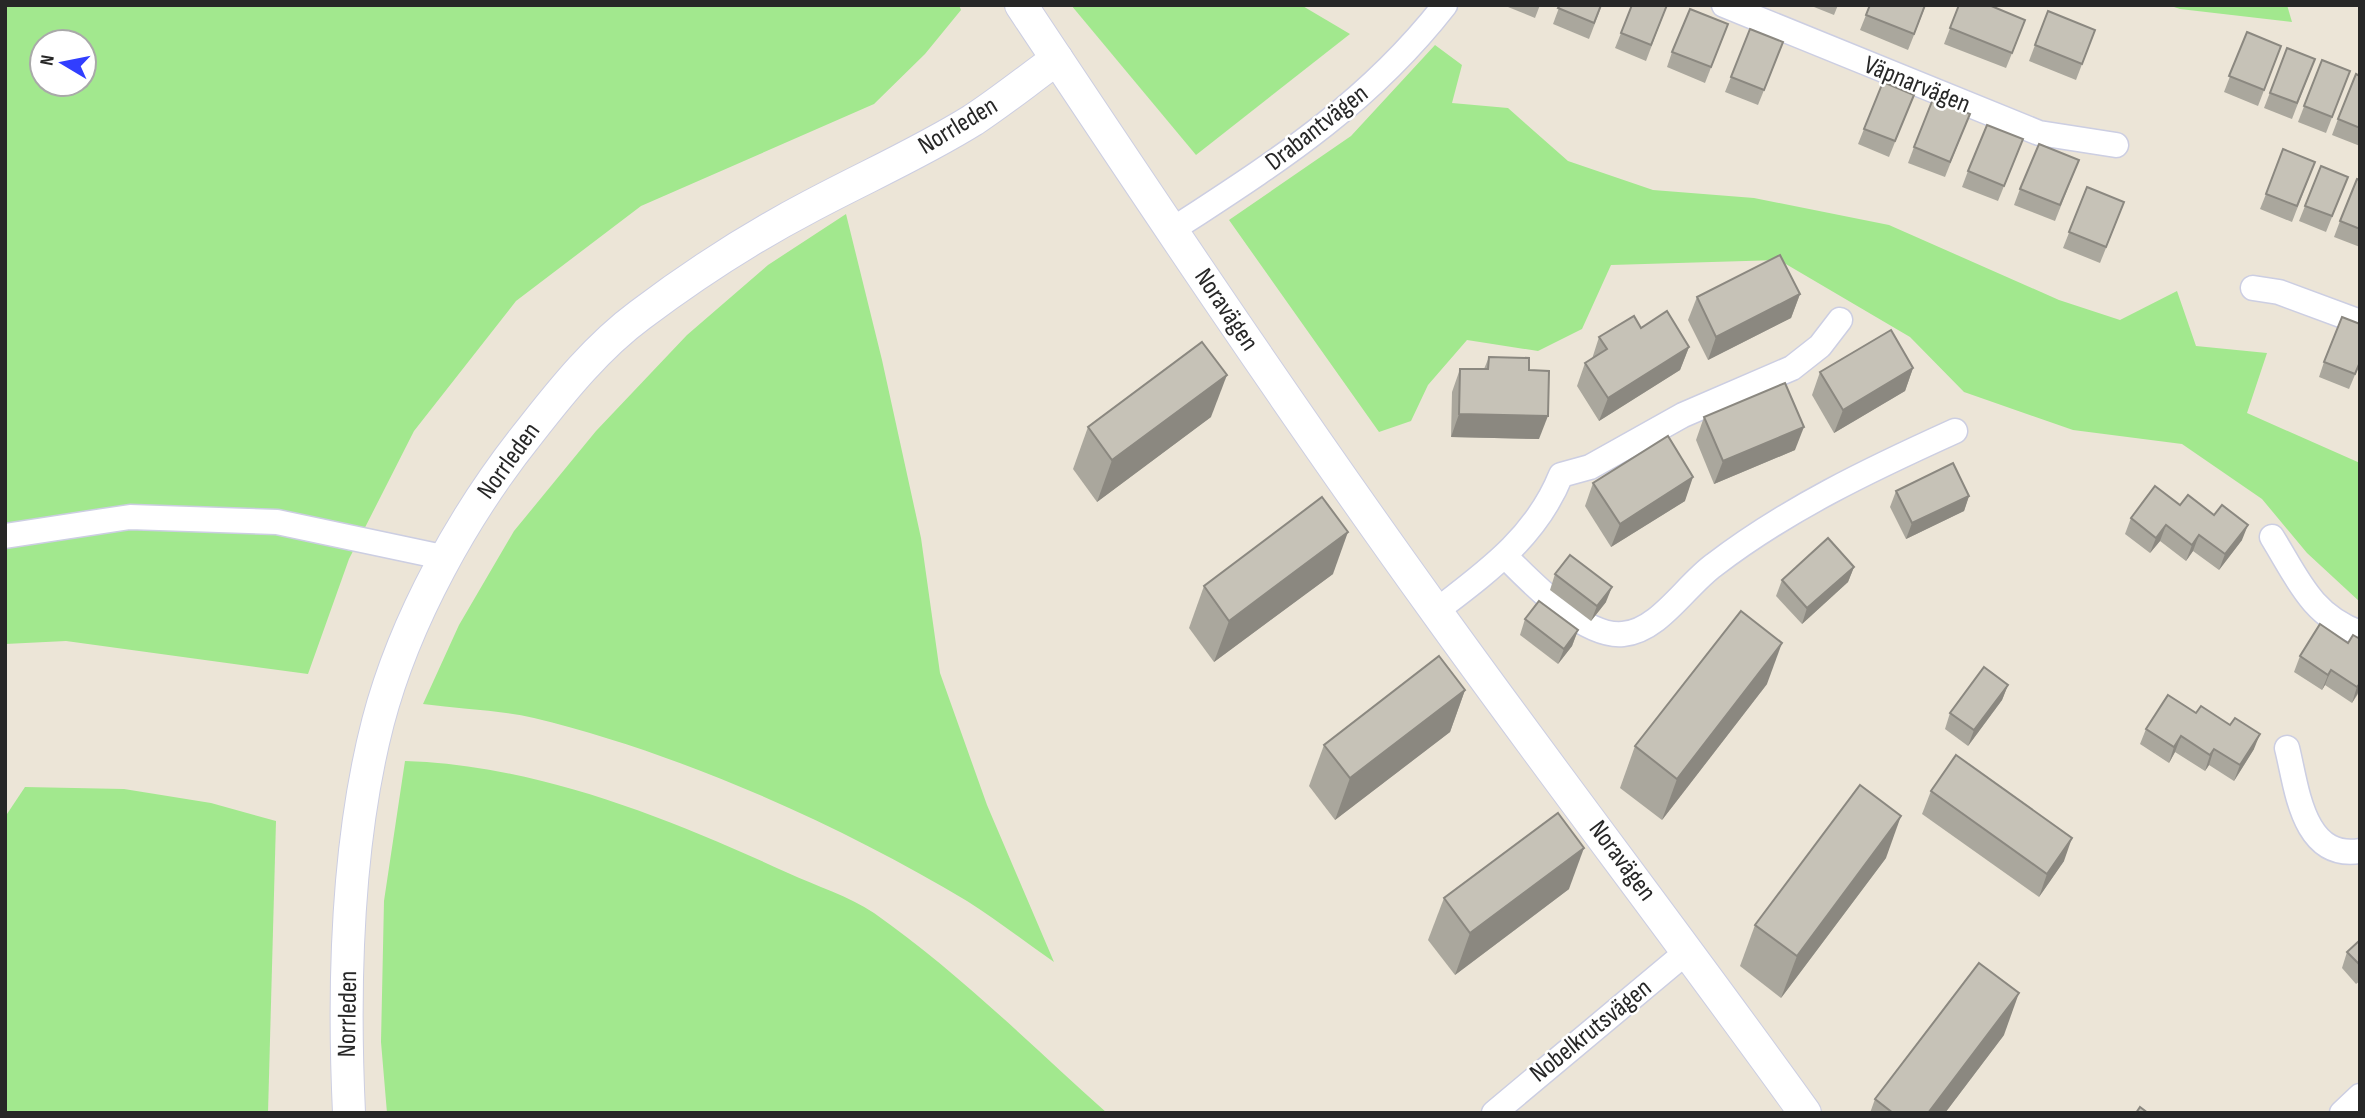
<svg xmlns="http://www.w3.org/2000/svg" width="2365" height="1118" font-family="'Sofia Sans Condensed',sans-serif">
	<style>
		.green { fill: #a2e88e; fill-rule: evenodd }
		.lines { fill: none; stroke-linecap: round; stroke-linejoin: round }
		.minor-casing { stroke: #cccee2; stroke-width: 27 }
		.tertiary-casing { stroke: #cccee2; stroke-width: 34 }
		.minor { stroke: #fff; stroke-width: 24 }
		.tertiary { stroke: #fff; stroke-width: 32 }
		.wall { fill: #aaa79d }
		.shaded-wall { fill: #8b8880 }
		.building { fill: #c6c2b7; stroke: #8b8880; stroke-width: 2 }
		.labels { text-anchor: middle; dominant-baseline: central; stroke-width: 5; stroke-linejoin: round; paint-order: stroke }
		.street-label { font-size: 26px; fill: #272727; stroke: #fff }
	</style>
	<rect width="100%" height="100%" fill="#ece5d7"/>
	<!-- green -->
	<g class="green">
		<path d="M 5,5 L 959,5 L 961,10 L 925,54 L 874,104 L 641,206 L 516,301 L 414,431 L 349,559 L 308,674 L 66,641 L 5,644 ZM 42,42 L 84,42 L 84,84 L 42,84 Z"/>
		<polygon points="1071,5 1301,5 1350,34 1196,155"/>
		<polygon points="2168,5 2287,5 2292,22 2180,9"/>
		<polygon points="1435,45 1462,65 1452,103 1508,108 1568,161 1653,190 1754,198 1889,225 2059,300 2120,320 2177,291 2196,346 2267,353 2247,413 2360,463 2360,602 2307,553 2262,499 2182,444 2073,430 1964,392 1910,337 1779,260 1611,265 1582,329 1538,351 1467,340 1428,385 1411,421 1379,432 1229,220 1351,136"/>
		<path d="M 846,214 L 882,360 L 921,538 L 940,673 L 987,805 L 1054,962 C 1025,942 997,920 967,901 C 839,824 679,753 534,718 C 498,710 460,709 423,704 L 459,625 L 514,531 L 596,431 L 687,335 L 768,265 Z"/>
		<path d="M 405,761 C 538,765 668,818 788,873 C 816,886 849,896 874,913 C 958,972 1031,1045 1107,1113 L 387,1113 L 381,1042 L 384,901 Z"/>
		<polygon points="25,787 124,789 211,803 276,821 268,1113 5,1113 5,817"/>
	</g>
	<g class="lines">
		<defs>
			<g id="minor">
				<polyline points="1724,5 2039,133 2116,145"/>
				<path d="M 1172,230 C 1276,162 1367,105 1445,5"/>
				<polyline points="2253,288 2279,292 2360,322"/>
				<polyline points="5,536 130,517 277,522 447,558"/>
				<path d="M 2272,537 C 2298,579 2311,615 2360,633"/>
				<path d="M 1506,557 C 1531,582 1584,638 1623,634 C 1659,631 1685,586 1714,565 C 1787,509 1871,469 1955,431"/>
				<path d="M 1436,611 C 1487,572 1536,537 1561,475 L 1590,467 L 1683,415 L 1792,368 L 1820,346 L 1840,320"/>
				<path d="M 2287,748 C 2297,787 2302,860 2360,851"/>
				<polyline points="1494,1113 1689,950"/>
				<polyline points="2342,1113 2360,1096"/>
			</g>
			<g id="tertiary">
				<path d="M 1021,5 C 1156,208 1291,410 1433,607 C 1555,777 1683,943 1805,1113"/>
				<path d="M 349,1113 C 343,985 346,846 378,722 C 405,619 465,512 531,430 C 563,389 598,346 640,315 C 693,275 750,238 809,207 C 863,178 920,153 973,120 C 1002,101 1029,79 1057,59"/>
			</g>
		</defs>
		<!-- minor casing -->
		<use href="#minor" class="minor-casing"/>
		<!-- tertiary casing -->
		<use href="#tertiary" class="tertiary-casing"/>
		<!-- minor -->
		<use href="#minor" class="minor"/>
		<!-- tertiary -->
		<use href="#tertiary" class="tertiary"/>
	</g>
	<!-- wall -->
	<g class="wall">
		<polygon points="1503,5 1540,5 1535,18"/>
		<polygon points="1560,5 1602,5 1589,39 1553,24"/>
		<polygon points="1667,5 1646,61 1615,48 1621,33"/>
		<polygon points="1809,5 1838,5 1834,15"/>
		<polygon points="1870,5 1926,5 1908,50 1860,30"/>
		<polygon points="1959,5 2019,36 2006,68 1944,44"/>
		<polygon points="2048,11 2095,30 2076,80 2029,61"/>
		<polygon points="1728,24 1705,83 1667,67 1672,52"/>
		<polygon points="2247,32 2281,46 2258,106 2224,92"/>
		<polygon points="2287,48 2315,59 2292,119 2264,108"/>
		<polygon points="1777,58 1758,105 1725,92 1731,77"/>
		<polygon points="2322,60 2350,71 2326,133 2298,122"/>
		<polygon points="2360,76 2360,146 2332,135 2338,119"/>
		<polygon points="1914,95 1889,157 1858,144 1864,129"/>
		<polygon points="1964,129 1945,177 1908,163 1914,147"/>
		<polygon points="2023,139 1998,201 1962,187 1968,171"/>
		<polygon points="2079,160 2055,221 2014,205 2020,189"/>
		<polygon points="2315,162 2292,222 2260,209 2266,194"/>
		<polygon points="2321,166 2348,177 2326,232 2299,221"/>
		<polygon points="2360,180 2360,247 2334,237 2340,221"/>
		<polygon points="2087,187 2118,218 2100,263 2063,248"/>
		<polygon points="1800,294 1791,318 1708,360 1688,320 1697,297"/>
		<polygon points="1641,328 1689,347 1680,370 1599,421 1577,386 1585,363 1592,359 1599,337"/>
		<polygon points="1489,357 1529,370 1539,439 1451,437 1452,392 1460,369 1484,369"/>
		<polygon points="2324,362 2360,363 2349,389 2319,377"/>
		<polygon points="1913,368 1905,391 1834,433 1812,395 1820,372"/>
		<polygon points="1211,417 1097,502 1073,469 1088,427"/>
		<polygon points="1704,417 1795,450 1714,484 1696,440"/>
		<polygon points="1593,483 1685,501 1611,547 1585,506"/>
		<polygon points="1896,491 1969,496 1964,511 1906,539 1890,507"/>
		<polygon points="2180,505 2242,540 2219,570 2193,551 2186,561 2160,541 2150,553 2125,534 2131,518"/>
		<polygon points="1854,567 1848,582 1802,624 1776,596 1782,580"/>
		<polygon points="1333,574 1214,662 1189,628 1204,586"/>
		<polygon points="1555,574 1606,602 1591,621 1550,590"/>
		<polygon points="1525,619 1578,630 1572,646 1558,664 1520,635"/>
		<polygon points="2360,639 2360,691 2352,703 2325,685 2322,690 2294,672 2300,656"/>
		<polygon points="1767,684 1662,820 1620,788 1635,746"/>
		<polygon points="2008,685 2002,700 1968,746 1945,729 1950,713"/>
		<polygon points="1465,690 1450,732 1335,820 1309,786 1324,745"/>
		<polygon points="2196,713 2254,749 2234,781 2209,765 2205,771 2175,752 2169,763 2140,744 2146,729"/>
		<polygon points="1931,791 2064,861 2039,897 1922,814"/>
		<polygon points="1886,858 1781,998 1740,966 1755,925"/>
		<polygon points="1569,889 1455,975 1428,940 1444,898"/>
		<polygon points="2360,940 2360,981 2356,984 2342,968 2347,952"/>
		<polygon points="2004,1035 1945,1113 1870,1113 1875,1099"/>
	</g>
	<!-- shaded-wall -->
	<g class="shaded-wall">
		<polygon points="1800,294 1791,318 1708,360 1716,337"/>
		<polygon points="1689,347 1680,370 1599,421 1608,398"/>
		<polygon points="1913,368 1905,391 1834,433 1843,410"/>
		<polygon points="1227,375 1211,417 1097,502 1112,460"/>
		<polygon points="1459,414 1548,416 1539,439 1451,437"/>
		<polygon points="1804,427 1795,450 1714,484 1723,461"/>
		<polygon points="1693,477 1685,501 1611,547 1620,524"/>
		<polygon points="1969,496 1964,511 1906,539 1912,523"/>
		<polygon points="2166,525 2160,541 2150,553 2156,538"/>
		<polygon points="2248,525 2242,540 2219,570 2225,554"/>
		<polygon points="1348,532 1333,574 1214,662 1229,621"/>
		<polygon points="2199,535 2193,551 2186,561 2192,545"/>
		<polygon points="1854,567 1848,582 1802,624 1807,608"/>
		<polygon points="1612,587 1606,602 1591,621 1597,606"/>
		<polygon points="1578,630 1572,646 1558,664 1564,649"/>
		<polygon points="1782,643 1767,684 1662,820 1677,779"/>
		<polygon points="2331,670 2325,685 2322,690 2328,675"/>
		<polygon points="2360,683 2360,689 2352,703 2357,687"/>
		<polygon points="2008,685 2002,700 1968,746 1974,730"/>
		<polygon points="1465,690 1450,732 1335,820 1350,778"/>
		<polygon points="2260,734 2254,749 2234,781 2240,765"/>
		<polygon points="2181,736 2175,752 2169,763 2174,747"/>
		<polygon points="2214,749 2209,765 2205,771 2210,755"/>
		<polygon points="1901,816 1886,858 1781,998 1797,956"/>
		<polygon points="2072,838 2064,861 2039,897 2047,874"/>
		<polygon points="1584,848 1569,889 1455,975 1470,933"/>
		<polygon points="2019,993 2004,1035 1945,1113 1928,1113"/>
	</g>
	<!-- building -->
	<g class="building">
		<polygon points="1560,5 1601,5 1594,23 1558,8"/>
		<polygon points="1632,5 1667,5 1651,45 1621,33"/>
		<polygon points="1870,5 1925,5 1914,34 1866,15"/>
		<polygon points="1959,5 1989,5 2025,20 2012,53 1950,28"/>
		<polygon points="1690,9 1728,24 1711,67 1672,52"/>
		<polygon points="2048,11 2095,30 2082,64 2035,45"/>
		<polygon points="1750,29 1783,42 1764,90 1731,77"/>
		<polygon points="2247,32 2281,46 2264,90 2229,76"/>
		<polygon points="2287,48 2315,59 2297,103 2270,93"/>
		<polygon points="2322,60 2350,71 2332,117 2304,106"/>
		<polygon points="2356,74 2360,76 2360,128 2338,119"/>
		<polygon points="1883,82 1914,95 1895,141 1864,129"/>
		<polygon points="1933,99 1970,114 1950,162 1914,147"/>
		<polygon points="1987,125 2023,139 2004,186 1968,171"/>
		<polygon points="2039,144 2079,160 2060,205 2020,189"/>
		<polygon points="2283,149 2315,162 2297,206 2266,194"/>
		<polygon points="2321,166 2348,177 2332,216 2305,206"/>
		<polygon points="2357,179 2360,180 2360,229 2340,221"/>
		<polygon points="2087,187 2124,202 2106,247 2069,232"/>
		<polygon points="1780,255 1800,294 1716,337 1697,297"/>
		<polygon points="1667,311 1689,347 1608,398 1585,363 1607,349 1599,337 1634,316 1641,328"/>
		<polygon points="2342,317 2360,324 2360,362 2355,374 2324,362"/>
		<polygon points="1891,330 1913,368 1843,410 1820,372"/>
		<polygon points="1202,342 1227,375 1112,460 1088,427"/>
		<polygon points="1489,357 1529,358 1529,370 1549,371 1548,416 1459,414 1460,369 1488,369"/>
		<polygon points="1785,383 1804,427 1723,461 1704,417"/>
		<polygon points="1668,436 1693,477 1620,524 1593,483"/>
		<polygon points="1953,463 1969,496 1912,523 1896,491"/>
		<polygon points="2155,486 2180,505 2188,495 2214,515 2222,505 2248,525 2225,554 2199,535 2192,545 2166,525 2156,538 2131,518"/>
		<polygon points="1322,497 1348,532 1229,621 1204,586"/>
		<polygon points="1828,538 1854,567 1807,608 1782,580"/>
		<polygon points="1570,555 1612,587 1597,606 1555,574"/>
		<polygon points="1539,601 1578,630 1564,649 1525,619"/>
		<polygon points="1741,611 1782,643 1677,779 1635,746"/>
		<polygon points="2320,624 2348,643 2353,635 2360,639 2360,683 2357,687 2331,670 2328,675 2300,656"/>
		<polygon points="1439,656 1465,690 1350,778 1324,745"/>
		<polygon points="1984,667 2008,685 1974,730 1950,713"/>
		<polygon points="2168,695 2196,713 2201,706 2230,725 2235,718 2260,734 2240,765 2214,749 2210,755 2181,736 2174,747 2146,729"/>
		<polygon points="1956,755 2072,838 2047,874 1931,791"/>
		<polygon points="1860,785 1901,816 1797,956 1755,925"/>
		<polygon points="1558,813 1584,848 1470,933 1444,898"/>
		<polygon points="2360,940 2360,965 2347,952"/>
		<polygon points="1979,963 2019,993 1928,1113 1893,1113 1875,1099"/>
		<polygon points="2140,1107 2148,1113 2136,1113"/>
	</g>
	<g class="labels">
		<!-- street labels -->
		<g class="street-label">
			<text transform="translate(1917 85) rotate(22)">Väpnarvägen</text>
			<text transform="translate(958 126) rotate(-31)">Norrleden</text>
			<text transform="translate(1317 128) rotate(-38)">Drabantvägen</text>
			<text transform="translate(1226 310) rotate(56)">Noravägen</text>
			<text transform="translate(509 461) rotate(-54)">Norrleden</text>
			<text transform="translate(1622 861) rotate(53)">Noravägen</text>
			<text transform="translate(348 1014) rotate(-89)">Norrleden</text>
			<text transform="translate(1591 1031) rotate(-39)">Nobelkrutsvägen</text>
		</g>
	</g>
	<!-- border -->
	<rect width="2365" height="1118" fill="none" stroke="#272727" stroke-width="14"/>
	<!-- north arrow -->
	<g transform="translate(63 63) rotate(280)"><circle r="33" fill="#ffffff" stroke="#a9a9a9" stroke-width="2"/>
	<path d="M0-5L12 26L0 18L-12 26Z" fill="#313eff"/>
	<text y="-10" font-size="19" font-weight="bold" text-anchor="middle" fill="#272727">N</text>
	</g>
</svg>
